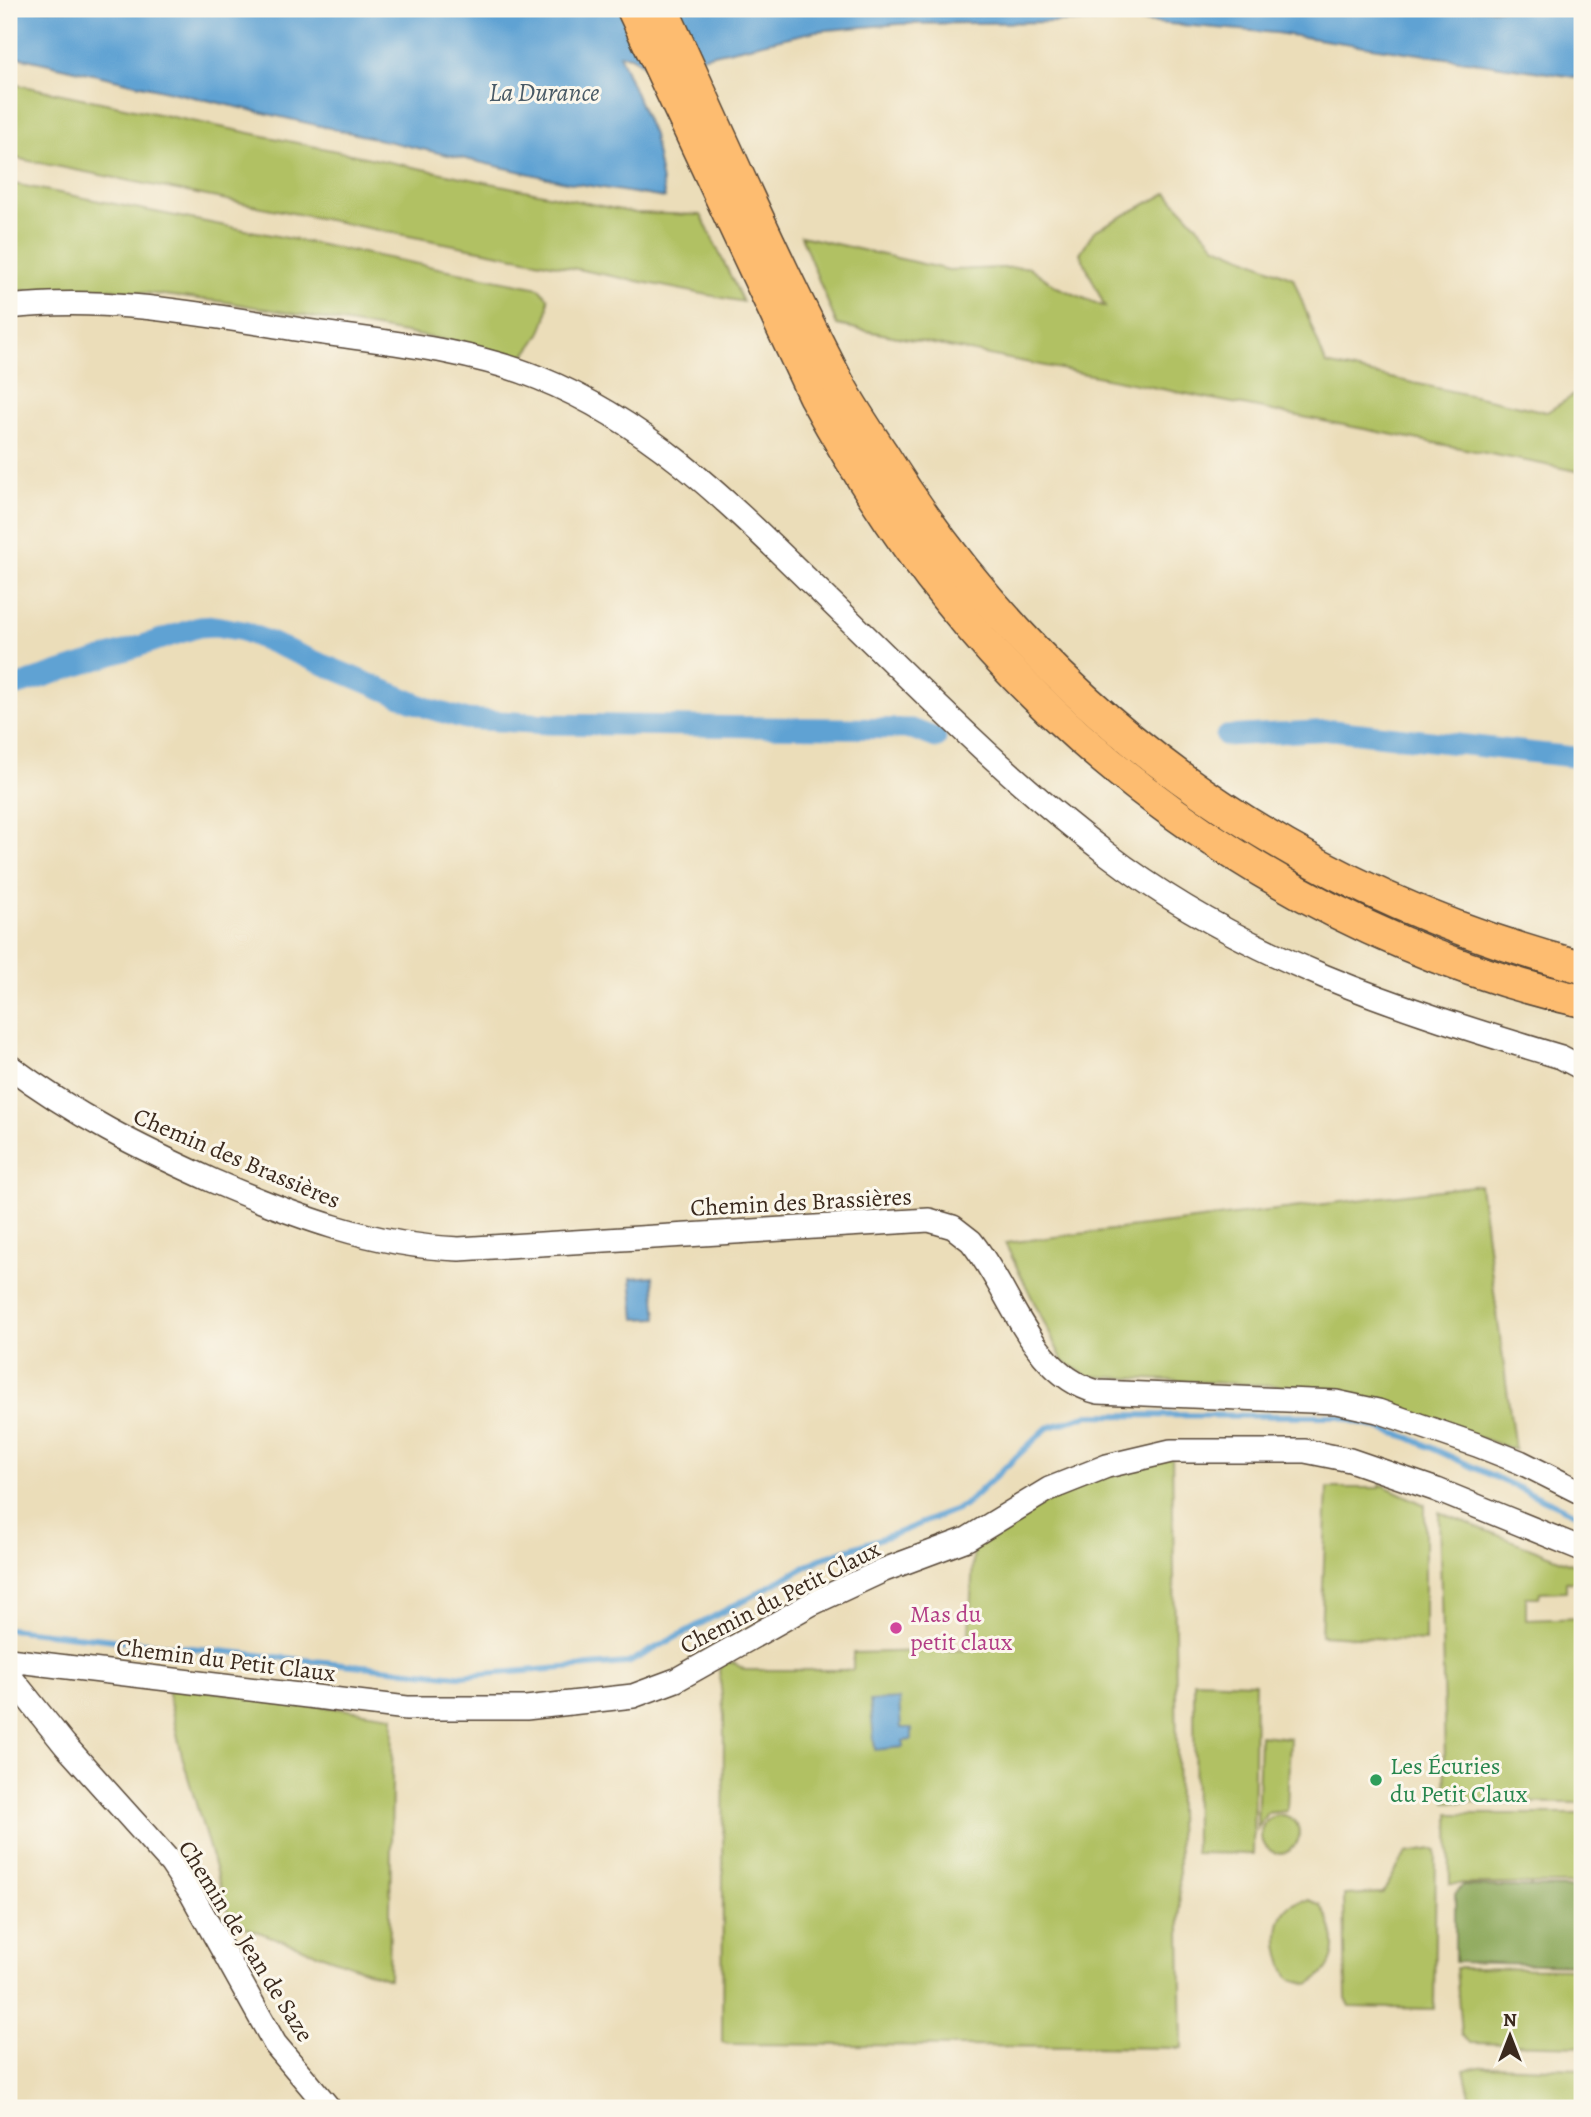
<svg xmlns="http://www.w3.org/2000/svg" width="1591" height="2117" font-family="Alegreya,serif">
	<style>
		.green { fill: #b1c164; stroke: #767641; stroke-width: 2 }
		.forest { fill: #8ca75a; stroke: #64683c; stroke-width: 2 }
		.water { fill: #5ea2d3; stroke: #4c6678; stroke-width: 2 }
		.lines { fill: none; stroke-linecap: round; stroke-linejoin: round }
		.stream { stroke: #5ea2d3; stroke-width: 6 }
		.canal { stroke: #5ea2d3; stroke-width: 21 }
		.minor-casing { stroke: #554535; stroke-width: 26 }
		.highway-casing { stroke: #554535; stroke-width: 35 }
		.minor { stroke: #fff; stroke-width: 23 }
		.highway { stroke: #fdbc70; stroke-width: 32 }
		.hotel-dot { fill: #d1479c; stroke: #fbf7ec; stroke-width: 2.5 }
		.leisure-dot { fill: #2e9e5b; stroke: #fbf7ec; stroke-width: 2.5 }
		.labels { text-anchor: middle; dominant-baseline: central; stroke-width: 6; stroke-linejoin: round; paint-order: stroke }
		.street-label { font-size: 24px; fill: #3b2a1e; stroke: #fbf7ec }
		.hotel-label { font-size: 24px; fill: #b23c85; stroke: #fbf7ec; text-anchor: start }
		.leisure-label { font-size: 24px; fill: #27864d; stroke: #fbf7ec; text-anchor: start }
		.water-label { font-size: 26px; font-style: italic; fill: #495a66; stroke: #fbf7ec }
	</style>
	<rect width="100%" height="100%" fill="#fbf7ec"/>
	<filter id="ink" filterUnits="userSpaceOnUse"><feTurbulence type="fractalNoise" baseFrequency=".0143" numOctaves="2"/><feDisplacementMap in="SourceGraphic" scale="14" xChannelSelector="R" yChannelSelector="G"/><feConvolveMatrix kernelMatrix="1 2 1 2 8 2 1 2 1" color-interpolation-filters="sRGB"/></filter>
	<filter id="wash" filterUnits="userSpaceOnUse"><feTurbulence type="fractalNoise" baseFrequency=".00686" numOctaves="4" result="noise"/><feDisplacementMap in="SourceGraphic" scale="28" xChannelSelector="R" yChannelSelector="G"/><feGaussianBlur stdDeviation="1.57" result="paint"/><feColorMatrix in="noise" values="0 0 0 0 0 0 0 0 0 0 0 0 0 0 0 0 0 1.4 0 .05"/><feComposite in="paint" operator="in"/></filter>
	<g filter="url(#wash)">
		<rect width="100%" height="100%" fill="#ebddb9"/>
		<!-- green -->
		<g class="green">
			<polygon points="9,83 635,213 701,215 743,302 9,157"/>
			<path d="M 9,183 L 539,288 L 548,298 C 549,323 539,338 524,356 L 513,357 L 468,344 L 226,302 L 100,288 L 9,291 Z"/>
			<polygon points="1167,193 1216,246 1293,278 1326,364 1547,412 1582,390 1582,472 837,325 801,236 949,270 1029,267 1057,287 1105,307 1080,253 1094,231"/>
			<polygon points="1480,1185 1515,1450 1339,1389 1087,1376 1063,1361 1005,1243"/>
			<polygon points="1172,1454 1182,2048 729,2044 722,2042 724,1716 719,1670 725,1662 734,1663 745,1670 853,1670 853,1653 968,1650 974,1543 1051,1494"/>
			<polygon points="1380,1484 1425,1505 1425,1641 1321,1635 1327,1488 1379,1488"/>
			<polygon points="1439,1512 1582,1568 1582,1580 1566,1582 1566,1591 1540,1592 1539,1597 1526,1597 1526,1620 1582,1618 1582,1803 1446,1802"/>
			<polygon points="1194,1681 1255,1683 1253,1854 1195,1853"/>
			<polygon points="166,1685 393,1716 389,1979 231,1922 183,1760"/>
			<polygon points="1260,1735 1290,1738 1287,1811 1267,1813 1257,1829"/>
			<polygon points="1449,1814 1582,1814 1582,1884 1450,1884"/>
			<circle cx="1280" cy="1834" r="19"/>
			<polygon points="1433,1849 1436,1851 1434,2009 1350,2007 1346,1999 1344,1895 1383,1893 1406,1853"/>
			<path d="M 1309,1900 L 1320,1904 C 1338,1933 1343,1965 1309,1984 L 1290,1979 C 1274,1956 1268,1901 1309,1900 Z"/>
			<polygon points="1456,1968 1582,1969 1582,2046 1471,2043 1461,2035"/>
			<polygon points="1485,2066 1582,2069 1582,2108 1473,2108 1464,2070"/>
		</g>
		<!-- forest -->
		<polygon class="forest" points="1463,1886 1582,1888 1582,1965 1455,1962 1455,1894"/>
		<!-- water -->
		<g class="water">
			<polygon points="9,9 1582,9 1582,78 1276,33 1133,21 899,24 816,31 674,63 645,66 631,56 619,54 653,135 665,198 566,182 9,55"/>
			<polygon points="653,1276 657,1318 635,1319 631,1278"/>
			<polygon points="899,1699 901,1728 912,1728 912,1740 903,1741 903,1747 875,1750 870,1701"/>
		</g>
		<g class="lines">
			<!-- stream -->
			<polyline class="stream" points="9,1629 458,1676 628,1663 820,1559 900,1532 964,1506 1047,1428 1089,1415 1337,1416 1410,1438 1582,1517"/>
			<!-- canal -->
			<g class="canal">
				<polyline points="9,688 199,627 215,626 243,631 430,709 465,719 549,724 912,729 936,738"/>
				<polyline points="1226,736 1333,730 1582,758"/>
			</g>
		</g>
	</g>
	<g filter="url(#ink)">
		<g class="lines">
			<defs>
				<g id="minor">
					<path d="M 9,307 C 107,295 205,315 302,330 C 380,342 465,348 539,378 C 648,422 727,501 809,581 C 906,674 999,772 1106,853 C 1242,958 1400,1009 1561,1057 L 1582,1068"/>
					<path d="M 9,1066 C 76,1116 138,1147 213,1181 C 292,1215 373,1246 459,1249 L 929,1220 L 953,1227 L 971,1241 C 1012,1291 1030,1374 1098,1392 L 1336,1402 L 1378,1411 L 1477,1445 L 1520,1462 L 1582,1493"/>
					<polyline points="9,1660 407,1708 526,1708 633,1696 676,1680 811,1604 884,1570 967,1539 1049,1489 1107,1466 1171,1451 1305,1451 1350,1460 1437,1490 1582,1549"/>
					<polyline points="9,1675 65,1745 171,1863 191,1893 275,2044 329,2108"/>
				</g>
				<g id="highway">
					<path d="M 633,9 L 814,395 C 854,468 898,538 950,602 C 1104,794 1342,948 1582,1001"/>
					<path d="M 662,9 C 719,133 774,260 837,381 C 850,406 866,429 881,452 C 1041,712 1288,890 1582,967"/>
				</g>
			</defs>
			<!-- minor casing -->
			<use href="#minor" class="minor-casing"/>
			<!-- highway casing -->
			<use href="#highway" class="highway-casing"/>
			<!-- minor -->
			<use href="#minor" class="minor"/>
			<!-- highway -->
			<use href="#highway" class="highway"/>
		</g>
	</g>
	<!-- markers -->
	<circle class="hotel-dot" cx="896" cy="1628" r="7"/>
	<circle class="leisure-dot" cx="1376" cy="1780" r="7"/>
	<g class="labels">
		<!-- street labels -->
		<g class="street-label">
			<text transform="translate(237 1158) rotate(23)">Chemin des Brassières</text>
			<text transform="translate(801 1202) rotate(-3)">Chemin des Brassières</text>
			<text transform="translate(780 1597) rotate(-27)">Chemin du Petit Claux</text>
			<text transform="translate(226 1660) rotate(7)">Chemin du Petit Claux</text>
			<text transform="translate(246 1941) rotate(58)">Chemin de Jean de Saze</text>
		</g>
		<!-- hotel labels -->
		<g class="hotel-label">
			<text x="910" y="1614">Mas du<tspan x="910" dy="28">petit claux</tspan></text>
		</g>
		<!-- leisure labels -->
		<g class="leisure-label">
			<text x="1390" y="1766">Les Écuries<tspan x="1390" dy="28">du Petit Claux</tspan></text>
		</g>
		<!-- water labels -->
		<g class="water-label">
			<text x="544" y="92">La Durance</text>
		</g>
	</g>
	<!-- margin -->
	<rect width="1591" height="2117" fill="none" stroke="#fbf7ec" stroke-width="35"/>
	<!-- north arrow -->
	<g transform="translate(1510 2036)" stroke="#fbf7ec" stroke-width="5" paint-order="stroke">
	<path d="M0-5L12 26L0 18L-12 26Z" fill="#3b2a1e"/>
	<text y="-10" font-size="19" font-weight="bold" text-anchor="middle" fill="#3b2a1e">N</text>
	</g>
</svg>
